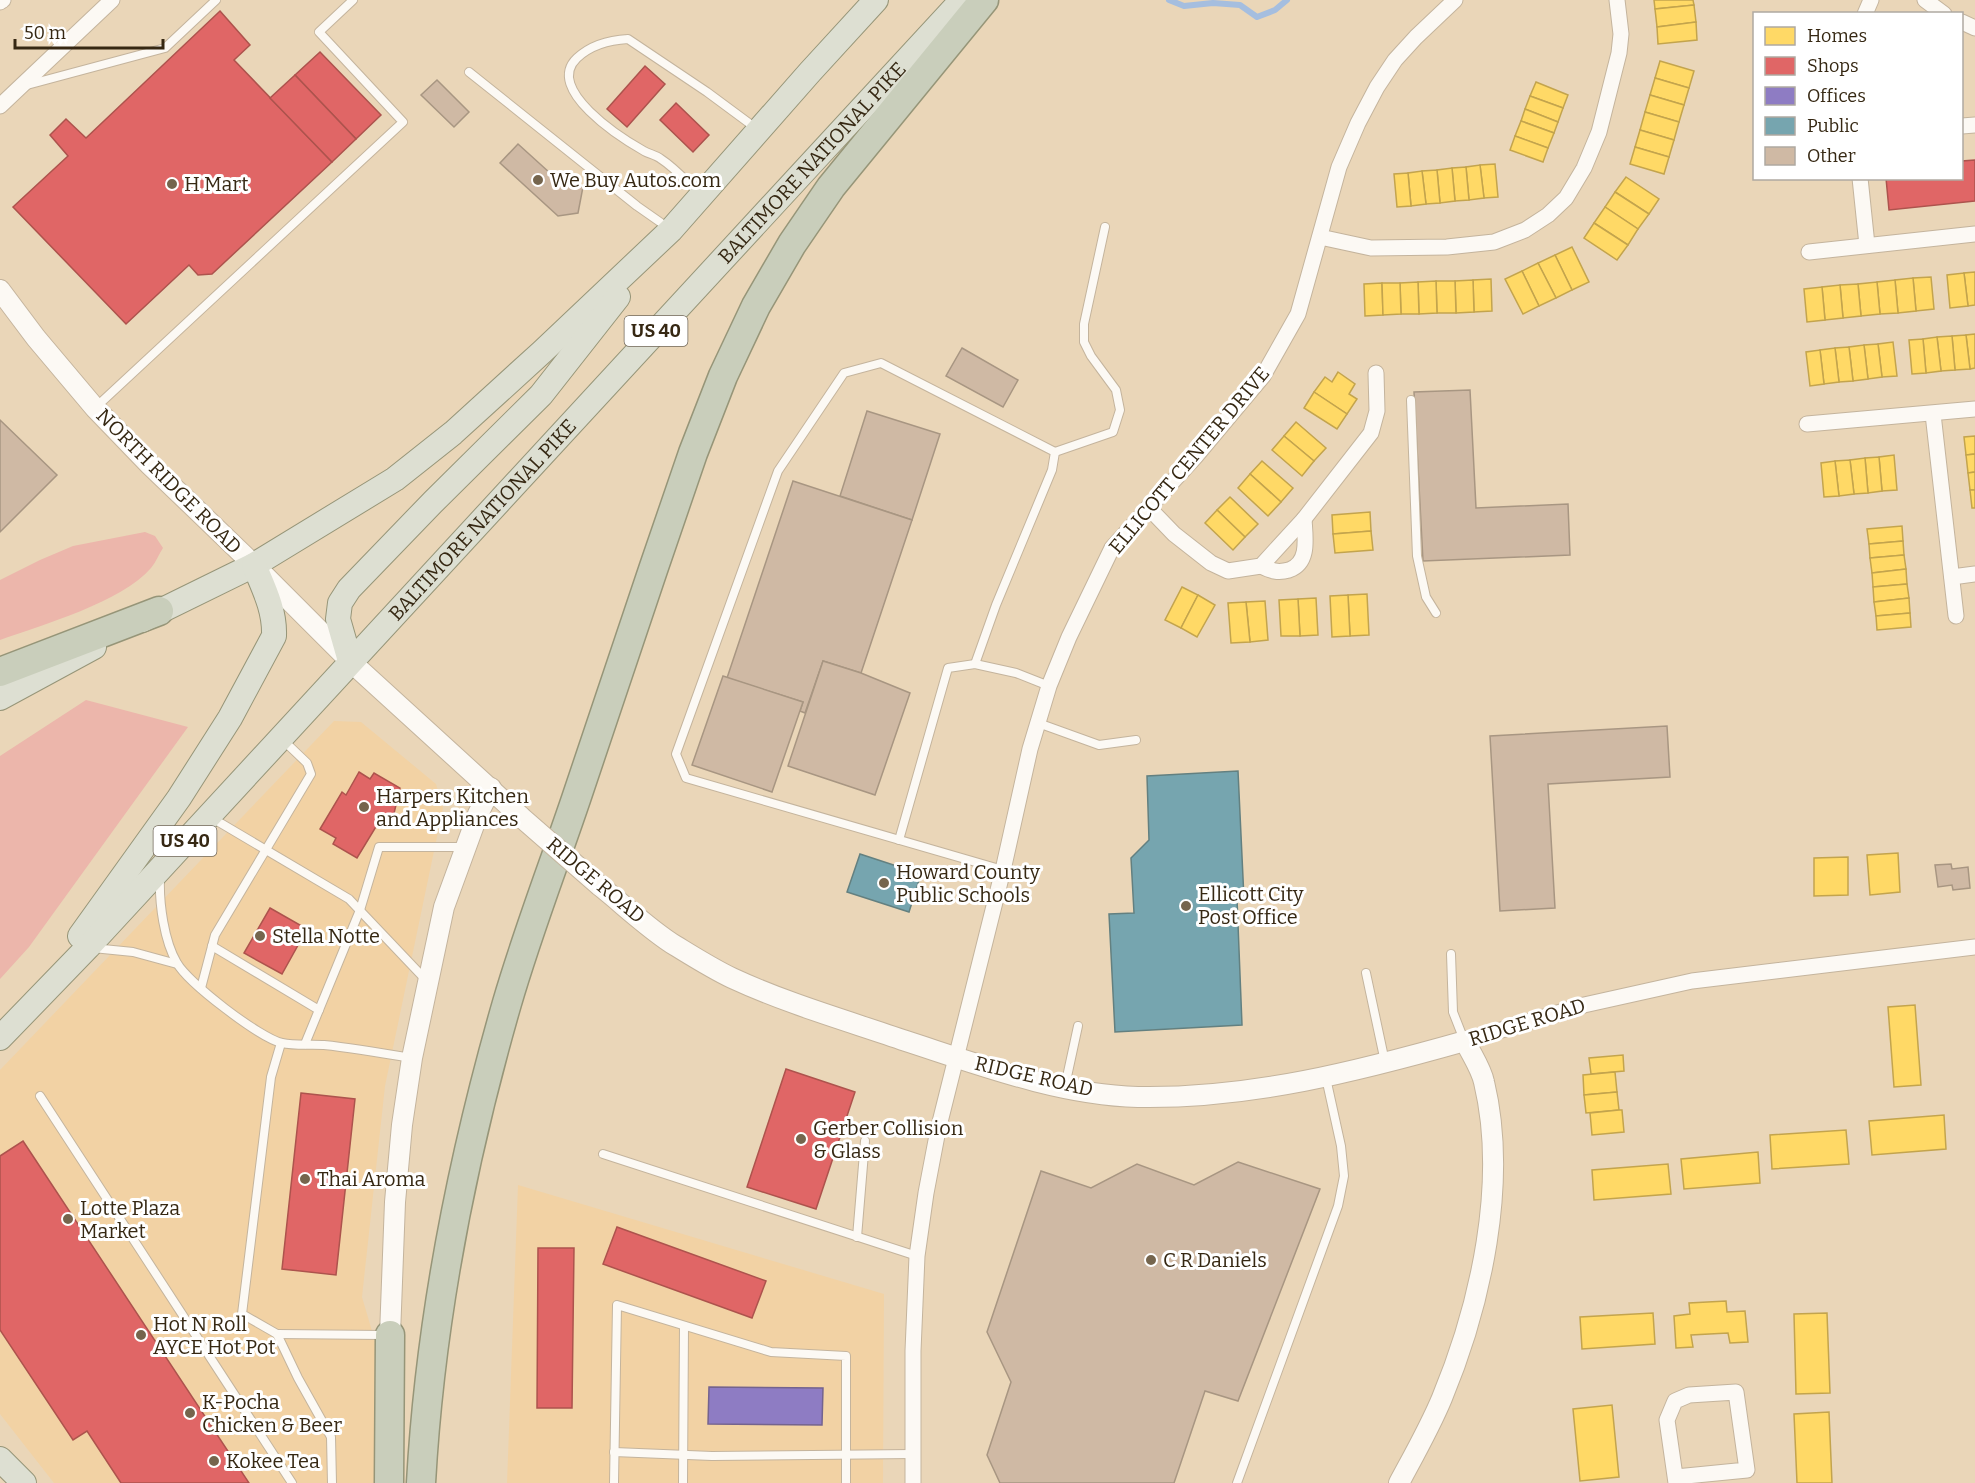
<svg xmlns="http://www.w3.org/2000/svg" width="1975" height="1483" font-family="Bitter,serif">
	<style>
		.built { fill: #f2d2a4 }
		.green { fill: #ecb6ab }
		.homes { fill: #ffd966; stroke: #c3a44d; stroke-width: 1.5 }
		.shops { fill: #e06666; stroke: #ad534d; stroke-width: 1.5 }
		.offices { fill: #8e7cc3; stroke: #74638e; stroke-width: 1.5 }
		.public { fill: #76a5af; stroke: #638080; stroke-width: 1.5 }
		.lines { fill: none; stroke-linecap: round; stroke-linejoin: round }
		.stream { stroke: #a5bedf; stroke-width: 6 }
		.building { fill: #cfb9a4; stroke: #a89682; stroke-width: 1.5 }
		.service-casing { stroke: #c4b49d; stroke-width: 10 }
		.minor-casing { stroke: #c4b49d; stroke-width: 17 }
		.tertiary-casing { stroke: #c4b49d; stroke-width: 22 }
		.primary-casing { stroke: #969578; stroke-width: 26 }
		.motorway-casing { stroke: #969578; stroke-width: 31 }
		.service { stroke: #fcf9f4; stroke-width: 8 }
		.minor { stroke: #fcf9f4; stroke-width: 15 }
		.tertiary { stroke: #fcf9f4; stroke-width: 20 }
		.primary { stroke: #dddfd2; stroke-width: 24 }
		.motorway { stroke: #c9cebb; stroke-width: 28 }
		.tertiary-bridge-casing { stroke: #c4b49d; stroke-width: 22; stroke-linecap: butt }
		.tertiary-bridge { stroke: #fcf9f4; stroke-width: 20 }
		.poi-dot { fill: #75654d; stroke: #fff; stroke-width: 2 }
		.labels { text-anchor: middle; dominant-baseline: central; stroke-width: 6; stroke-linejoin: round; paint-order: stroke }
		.shield { fill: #fff; stroke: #72685a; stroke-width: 1.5 }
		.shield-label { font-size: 18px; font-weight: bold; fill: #362813 }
		.street-label { font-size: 20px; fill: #362813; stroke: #fff }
		.poi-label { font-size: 20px; fill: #362813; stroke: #fff; text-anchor: start }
	</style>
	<rect width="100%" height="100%" fill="#ead6b8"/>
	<!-- built -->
	<g class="built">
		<polygon points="334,721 361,722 436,784 443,808 385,1086 362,1297 379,1355 376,1483 54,1483 0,1414 0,1070"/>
		<polygon points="518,1185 884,1294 883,1483 507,1483"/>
	</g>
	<!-- green -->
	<g class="green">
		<path d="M 145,532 L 155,536 L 163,548 C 159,554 156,562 151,568 C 122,602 42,625 0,640 L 0,580 L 40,560 L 73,546 Z"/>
		<polygon points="86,700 188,727 29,947 0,979 0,756"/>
	</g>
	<!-- homes -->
	<g class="homes">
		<polygon points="1654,0 1693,0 1694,5 1655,9"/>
		<polygon points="1694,5 1696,22 1657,27 1655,9"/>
		<polygon points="1696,22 1697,40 1658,44 1657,27"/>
		<polygon points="1660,61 1694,71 1689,88 1655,78"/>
		<polygon points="1655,78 1689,88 1684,105 1650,95"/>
		<polygon points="1536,82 1568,95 1563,108 1530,96"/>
		<polygon points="1650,95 1684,105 1679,122 1645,112"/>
		<polygon points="1530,96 1563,108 1558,122 1525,109"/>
		<polygon points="1525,109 1558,122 1554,133 1521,121"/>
		<polygon points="1645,112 1679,122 1674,140 1640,130"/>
		<polygon points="1521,121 1554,133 1548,148 1515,136"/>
		<polygon points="1640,130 1674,140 1669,157 1635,147"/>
		<polygon points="1515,136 1548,148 1543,162 1510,150"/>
		<polygon points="1635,147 1669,157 1664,174 1630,164"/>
		<polygon points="1495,164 1498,197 1484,198 1480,165"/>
		<polygon points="1480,165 1484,198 1469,200 1466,167"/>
		<polygon points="1466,167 1469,200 1455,201 1452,168"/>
		<polygon points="1452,168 1455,201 1440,203 1437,170"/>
		<polygon points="1437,170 1440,203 1426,204 1422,171"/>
		<polygon points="1422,171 1426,204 1411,206 1408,173"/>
		<polygon points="1408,173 1411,206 1397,207 1394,174"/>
		<polygon points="1626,177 1659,199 1649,214 1615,192"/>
		<polygon points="1615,192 1649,214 1638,229 1605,207"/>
		<polygon points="1605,207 1638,229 1628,245 1594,223"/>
		<polygon points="1594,223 1628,245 1617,260 1584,238"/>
		<polygon points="1572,247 1589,282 1572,290 1555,255"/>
		<polygon points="1555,255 1572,290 1556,298 1538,263"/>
		<polygon points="1538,263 1556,298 1539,306 1522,271"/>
		<polygon points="1522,271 1539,306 1523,314 1505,279"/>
		<polygon points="1975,272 1975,305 1968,306 1964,273"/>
		<polygon points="1964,273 1968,306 1950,308 1947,275"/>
		<polygon points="1931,277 1934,309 1916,311 1913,278"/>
		<polygon points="1913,278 1916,311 1898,313 1895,280"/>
		<polygon points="1491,279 1492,311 1474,312 1473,280"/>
		<polygon points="1473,280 1474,312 1456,313 1455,281"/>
		<polygon points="1895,280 1898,313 1880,314 1877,282"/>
		<polygon points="1436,281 1455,281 1456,313 1437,313"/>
		<polygon points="1436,281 1437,313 1419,314 1418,282"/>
		<polygon points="1418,282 1419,314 1401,314 1400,283"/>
		<polygon points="1877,282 1880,314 1861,316 1858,284"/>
		<polygon points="1382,283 1383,315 1365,316 1364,284"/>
		<polygon points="1382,283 1400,283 1401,314 1383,315"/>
		<polygon points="1858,284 1861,316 1843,318 1840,285"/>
		<polygon points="1840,285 1843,318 1825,320 1822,287"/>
		<polygon points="1822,287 1825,320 1807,322 1804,289"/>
		<polygon points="1975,334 1975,368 1970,369 1966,335"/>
		<polygon points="1966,335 1970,369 1955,370 1952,336"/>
		<polygon points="1952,336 1955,370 1941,371 1937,337"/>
		<polygon points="1937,337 1941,371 1926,373 1923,339"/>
		<polygon points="1923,339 1926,373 1912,374 1909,340"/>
		<polygon points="1893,342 1897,376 1882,377 1878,344"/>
		<polygon points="1878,344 1882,377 1868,379 1864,345"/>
		<polygon points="1864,345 1868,379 1853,381 1849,347"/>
		<polygon points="1849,347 1853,381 1839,382 1835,348"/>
		<polygon points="1835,348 1839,382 1824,384 1820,350"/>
		<polygon points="1820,350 1824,384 1810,386 1806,352"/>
		<polygon points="1338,372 1355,384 1349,394 1357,399 1347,414 1314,392 1325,377 1332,382"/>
		<polygon points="1314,392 1347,414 1337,429 1304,408"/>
		<polygon points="1296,422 1326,448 1314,461 1284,436"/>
		<polygon points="1284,436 1314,461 1302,476 1272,450"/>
		<polygon points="1975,436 1975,454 1966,455 1964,437"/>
		<polygon points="1975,454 1975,472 1968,473 1966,455"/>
		<polygon points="1894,455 1897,490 1882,491 1879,457"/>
		<polygon points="1879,457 1882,491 1868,493 1865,458"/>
		<polygon points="1865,458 1868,493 1854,494 1850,460"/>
		<polygon points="1850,460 1854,494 1839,496 1835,461"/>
		<polygon points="1262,461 1293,488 1281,502 1250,474"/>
		<polygon points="1835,461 1839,496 1824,497 1821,463"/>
		<polygon points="1975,472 1975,490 1970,490 1968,473"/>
		<polygon points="1250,474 1281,502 1268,516 1238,488"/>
		<polygon points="1970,490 1975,490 1975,508 1972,508"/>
		<polygon points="1230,497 1258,524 1245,537 1217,510"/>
		<polygon points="1217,510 1245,537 1233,550 1205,523"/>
		<polygon points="1370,512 1371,531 1333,534 1332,515"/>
		<polygon points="1902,526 1903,541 1869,544 1867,529"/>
		<polygon points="1371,531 1373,550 1335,553 1333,534"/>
		<polygon points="1903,541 1904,555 1870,558 1869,544"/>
		<polygon points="1904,555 1906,569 1872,573 1870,558"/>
		<polygon points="1906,569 1907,584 1873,587 1872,573"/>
		<polygon points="1907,584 1909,598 1874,602 1873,587"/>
		<polygon points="1182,587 1198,595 1181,628 1165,620"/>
		<polygon points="1367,594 1369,635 1350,636 1348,595"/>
		<polygon points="1198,595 1215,605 1197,637 1181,628"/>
		<polygon points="1348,595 1350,636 1332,637 1330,596"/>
		<polygon points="1316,598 1318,635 1300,636 1298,599"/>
		<polygon points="1909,598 1910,613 1876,616 1874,602"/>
		<polygon points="1298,599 1300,636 1281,636 1279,600"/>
		<polygon points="1265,601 1268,640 1250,642 1246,602"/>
		<polygon points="1246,602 1250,642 1231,643 1228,603"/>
		<polygon points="1910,613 1911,627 1877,630 1876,616"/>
		<polygon points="1898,853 1900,892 1870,895 1867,855"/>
		<polygon points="1848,857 1848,895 1814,896 1814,858"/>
		<polygon points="1915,1005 1921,1085 1894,1087 1888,1007"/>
		<polygon points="1623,1055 1624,1071 1591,1074 1589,1058"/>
		<polygon points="1615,1072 1617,1092 1584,1095 1583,1075"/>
		<polygon points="1617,1092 1619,1110 1586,1113 1584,1095"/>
		<polygon points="1619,1110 1622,1110 1624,1132 1592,1135 1590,1113"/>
		<polygon points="1944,1115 1946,1149 1872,1155 1869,1121"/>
		<polygon points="1846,1130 1849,1164 1772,1169 1770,1135"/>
		<polygon points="1758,1152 1760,1183 1684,1189 1681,1159"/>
		<polygon points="1668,1164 1671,1194 1594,1200 1592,1170"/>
		<polygon points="1726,1301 1727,1312 1745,1311 1748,1342 1730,1343 1728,1333 1691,1335 1693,1347 1676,1348 1674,1316 1690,1314 1689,1303"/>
		<polygon points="1653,1313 1655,1344 1582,1349 1580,1317"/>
		<polygon points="1827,1313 1830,1393 1796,1394 1794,1314"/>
		<polygon points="1612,1405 1619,1477 1580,1481 1573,1409"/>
		<polygon points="1829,1412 1832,1483 1797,1483 1794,1414"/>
	</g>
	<!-- shops -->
	<g class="shops">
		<polygon points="220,11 250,45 234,60 332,162 212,274 198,275 189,265 126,324 13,207 68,156 50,135 66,119 86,138"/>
		<polygon points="320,52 381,115 356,139 295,75"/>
		<polygon points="645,66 665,84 627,127 607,109"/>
		<polygon points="295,75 356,139 332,162 270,98"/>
		<polygon points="676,103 709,135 693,152 660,120"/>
		<polygon points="1975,160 1975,201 1889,210 1886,178 1962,178 1962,161"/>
		<polygon points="359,772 370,779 374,773 400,788 391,826 380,820 357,858 333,844 336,838 320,829 342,792 346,795"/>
		<polygon points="270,908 307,929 282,974 244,953"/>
		<polygon points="786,1069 855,1092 816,1209 747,1187"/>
		<polygon points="301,1093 355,1099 336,1275 282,1269"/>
		<polygon points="23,1141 249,1483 121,1483 87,1431 73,1440 0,1330 0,1156"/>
		<polygon points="617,1227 766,1281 752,1318 603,1264"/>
		<polygon points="538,1248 574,1248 572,1408 537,1408"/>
	</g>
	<!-- offices -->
	<polygon class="offices" points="709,1387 823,1388 822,1425 708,1424"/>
	<!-- public -->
	<g class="public">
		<polygon points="1238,771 1244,899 1237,899 1242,1025 1115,1032 1109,914 1134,913 1131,858 1149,840 1147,776"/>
		<polygon points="860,854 921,874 909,912 847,892"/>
	</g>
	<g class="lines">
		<!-- stream -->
		<polyline class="stream" points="1169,0 1184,6 1213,3 1240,5 1257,17 1275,10 1287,0"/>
	</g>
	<!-- building -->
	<g class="building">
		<polygon points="437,80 469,112 454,127 421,95"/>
		<polygon points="518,144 561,183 566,177 583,187 578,213 558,216 500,163"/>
		<polygon points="962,348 1018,380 1003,407 946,376"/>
		<polygon points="1470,390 1476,508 1568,504 1570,555 1423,561 1414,392"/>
		<polygon points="867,411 940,434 912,520 840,496"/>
		<polygon points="0,420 57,475 0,532"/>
		<polygon points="793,481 912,520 861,673 823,661 805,713 800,711 803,702 727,678"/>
		<polygon points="823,661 861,673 910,693 875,795 788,766"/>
		<polygon points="723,676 803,702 772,792 692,765"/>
		<polygon points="1667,726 1670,777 1548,784 1555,908 1500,911 1490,736"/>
		<polygon points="1951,864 1952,869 1968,867 1970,888 1953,890 1952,885 1938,887 1935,865"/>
		<polygon points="1238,1162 1320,1189 1238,1401 1205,1391 1174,1483 1000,1483 987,1455 1011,1382 987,1332 1041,1171 1091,1188 1137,1164 1194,1185"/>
	</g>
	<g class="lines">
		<defs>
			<g id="service">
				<polyline points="469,72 637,206 667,227"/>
				<polyline points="27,85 165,48 216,0"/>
				<path d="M 699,193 C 687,182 675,168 661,159 C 656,155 649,154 644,151 C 621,138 544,89 577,58 C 591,45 609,40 628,39 L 707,92 L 757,129"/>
				<polyline points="1411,400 1417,556 1426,597 1436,613"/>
				<polyline points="96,407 403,122 319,32 353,0"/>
				<polyline points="1055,452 1113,432 1120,410 1116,390 1091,356 1084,342 1084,324 1105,227"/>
				<polyline points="975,664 996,605 1052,470 1055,452 881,363 844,373 778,471 676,754 686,778 1003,870"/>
				<polyline points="1038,723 1099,745 1136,740"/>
				<polyline points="212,818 349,899 425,979"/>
				<polyline points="899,840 948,668 975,664 1016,673 1049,686"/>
				<path d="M 160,878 C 159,903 164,941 177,963 C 188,983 260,1038 282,1043 C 296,1046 311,1044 324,1045 C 353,1048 382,1053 411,1058"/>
				<polyline points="212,946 319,1010"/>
				<polyline points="93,948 133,952 177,964"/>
				<polyline points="1451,954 1453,1012 1464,1040"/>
				<polyline points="1366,973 1385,1062"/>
				<polyline points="201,988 215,935 311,774 307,763 284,741"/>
				<polyline points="281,1043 271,1077 242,1314 277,1334 298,1378 331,1437 332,1483"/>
				<polyline points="305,1044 360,910 379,847 464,847"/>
				<polyline points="1065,1086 1078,1026"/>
				<polyline points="40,1096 292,1483"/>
				<polyline points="603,1154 917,1256"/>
				<polyline points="857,1237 865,1141"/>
				<polyline points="277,1334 383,1335"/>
				<polyline points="614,1452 712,1456 914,1454"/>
				<polyline points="614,1483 617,1305 771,1352 846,1356 846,1483"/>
				<polyline points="683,1483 684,1326"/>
				<polyline points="1237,1483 1338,1206 1344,1176 1341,1146 1326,1078"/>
			</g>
			<g id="minor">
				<polyline points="1925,0 1944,14"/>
				<polyline points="0,2 3,0"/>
				<polyline points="1865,14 1871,0"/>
				<polyline points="1962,22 1975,28"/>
				<polyline points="0,106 112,0"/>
				<polyline points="1962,126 1975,125"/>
				<polyline points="1860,178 1867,245"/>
				<polyline points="1320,237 1371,248 1447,247 1494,242 1525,230 1548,215 1566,198 1584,168 1599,132 1619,53 1621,34 1617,0"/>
				<polyline points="1809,252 1975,234"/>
				<polyline points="1933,414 1956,616"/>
				<polyline points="1807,424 1975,409"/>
				<polyline points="1148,507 1174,534 1211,563 1228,571 1261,566 1304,519 1371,433 1377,411 1376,373"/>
				<path d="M 1261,566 C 1271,571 1278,573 1289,570 C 1310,563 1305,537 1304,519"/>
				<polyline points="1952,577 1975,574"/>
				<polyline points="1465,1041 1584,1005 1692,981 1975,947"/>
				<polyline points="1676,1477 1747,1470 1736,1392 1689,1395 1675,1401 1667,1420 1676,1483"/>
				<polyline points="913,1483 913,1351 917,1256 926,1193 938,1130 1003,870 1030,749 1049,686 1069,637 1112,548 1196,456 1263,376 1298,314 1339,167 1358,123 1377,87 1395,60 1416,37 1455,0"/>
			</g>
			<g id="tertiary">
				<polyline points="0,290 36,338 95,408 150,465 254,565 350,661 521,817"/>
				<path d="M 600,886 C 624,905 651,931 676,946 C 694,957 713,969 732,978 C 788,1004 848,1021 906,1041 C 980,1065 1060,1095 1138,1097 C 1250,1099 1359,1071 1465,1041 C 1471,1054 1481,1068 1484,1082 C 1508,1182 1481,1304 1442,1398 C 1430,1427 1414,1455 1399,1483"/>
				<polyline points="390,1335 395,1202 402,1125 412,1058 444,907 478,814 491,788"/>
			</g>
			<g id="primary">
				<polyline points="142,620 254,565 395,479 453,433 542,352 671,230 810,72 876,0"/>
				<polyline points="350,661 338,619 340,603 349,589 433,502 541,395 618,297"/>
				<polyline points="0,698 94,647"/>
				<path d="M 80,936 L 179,798 L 230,718 L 274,636 C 275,610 264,589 254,565"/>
				<path id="s1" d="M 0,1038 L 88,947 L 962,0"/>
				<polyline points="0,1459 24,1483"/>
			</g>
			<g id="motorway">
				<polyline points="0,672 159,611"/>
				<polyline points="389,1483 390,1335"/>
				<path d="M 421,1483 C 430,1320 462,1159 507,1003 C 527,934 553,867 576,799 C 615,683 653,568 693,453 L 723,376 L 756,306 L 792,244 L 831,187 L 984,0"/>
			</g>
		</defs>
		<!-- service casing -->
		<use href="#service" class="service-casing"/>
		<!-- minor casing -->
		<use href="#minor" class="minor-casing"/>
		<!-- tertiary casing -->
		<use href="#tertiary" class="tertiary-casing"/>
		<!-- primary casing -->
		<use href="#primary" class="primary-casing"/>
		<!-- motorway casing -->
		<use href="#motorway" class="motorway-casing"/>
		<!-- service -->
		<use href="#service" class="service"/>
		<!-- minor -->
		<use href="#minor" class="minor"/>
		<!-- tertiary -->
		<use href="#tertiary" class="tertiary"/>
		<!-- primary -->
		<use href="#primary" class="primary"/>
		<!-- motorway -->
		<use href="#motorway" class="motorway"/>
		<defs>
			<polyline id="tertiary-bridge" points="521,817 600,886"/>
		</defs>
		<!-- tertiary-bridge casing -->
		<use href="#tertiary-bridge" class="tertiary-bridge-casing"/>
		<!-- tertiary-bridge -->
		<use href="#tertiary-bridge" class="tertiary-bridge"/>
	</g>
	<!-- markers -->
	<g class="poi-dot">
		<circle cx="538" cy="180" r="6"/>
		<circle cx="172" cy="184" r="6"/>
		<circle cx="364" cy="807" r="6"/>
		<circle cx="884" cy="883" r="6"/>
		<circle cx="1186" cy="906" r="6"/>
		<circle cx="260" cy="936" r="6"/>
		<circle cx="801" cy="1139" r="6"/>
		<circle cx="305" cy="1179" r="6"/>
		<circle cx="68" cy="1219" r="6"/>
		<circle cx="1151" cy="1260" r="6"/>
		<circle cx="141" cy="1335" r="6"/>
		<circle cx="190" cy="1413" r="6"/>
		<circle cx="214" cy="1461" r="6"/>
	</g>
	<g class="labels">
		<!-- shield labels -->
		<g class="shield">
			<rect x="624.5" y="316" width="63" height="30" rx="4.5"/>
			<rect x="153.5" y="826" width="63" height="30" rx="4.5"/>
		</g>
		<g class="shield-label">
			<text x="656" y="331">US 40</text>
			<text x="185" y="841">US 40</text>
		</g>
		<!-- street labels -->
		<g class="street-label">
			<text stroke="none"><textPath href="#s1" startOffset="1194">BALTIMORE NATIONAL PIKE</textPath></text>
			<text transform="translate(1189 460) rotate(-50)">ELLICOTT CENTER DRIVE</text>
			<text transform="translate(169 481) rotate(45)">NORTH RIDGE ROAD</text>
			<text stroke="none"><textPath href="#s1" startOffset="708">BALTIMORE NATIONAL PIKE</textPath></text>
			<text transform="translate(596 880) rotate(40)">RIDGE ROAD</text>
			<text transform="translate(1527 1022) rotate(-17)">RIDGE ROAD</text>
			<text transform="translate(1034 1076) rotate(13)">RIDGE ROAD</text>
		</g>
		<!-- poi labels -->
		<g class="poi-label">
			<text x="550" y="180">We Buy Autos.com</text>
			<text x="184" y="184">H Mart</text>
			<text x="376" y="796">Harpers Kitchen<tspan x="376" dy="23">and Appliances</tspan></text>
			<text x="896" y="872">Howard County<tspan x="896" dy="23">Public Schools</tspan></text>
			<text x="1198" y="894">Ellicott City<tspan x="1198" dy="23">Post Office</tspan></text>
			<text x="272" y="936">Stella Notte</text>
			<text x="813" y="1128">Gerber Collision<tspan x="813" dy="23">&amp; Glass</tspan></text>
			<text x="317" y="1179">Thai Aroma</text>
			<text x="80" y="1208">Lotte Plaza<tspan x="80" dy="23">Market</tspan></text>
			<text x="1163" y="1260">C R Daniels</text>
			<text x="153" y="1324">Hot N Roll<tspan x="153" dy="23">AYCE Hot Pot</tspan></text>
			<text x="202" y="1402">K-Pocha<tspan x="202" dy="23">Chicken &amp; Beer</tspan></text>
			<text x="226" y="1461">Kokee Tea</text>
		</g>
	</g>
	<!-- legend -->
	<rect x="1753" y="12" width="210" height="168" fill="#ffffff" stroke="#afa9a1" stroke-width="1.5"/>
	<rect x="1765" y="27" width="30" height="18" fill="#ffd966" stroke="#afa9a1" stroke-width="1.5"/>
	<text x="1807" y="42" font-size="18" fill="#362813">Homes</text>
	<rect x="1765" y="57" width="30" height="18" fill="#e06666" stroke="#afa9a1" stroke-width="1.5"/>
	<text x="1807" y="72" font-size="18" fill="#362813">Shops</text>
	<rect x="1765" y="87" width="30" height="18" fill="#8e7cc3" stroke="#afa9a1" stroke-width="1.5"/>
	<text x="1807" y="102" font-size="18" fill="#362813">Offices</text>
	<rect x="1765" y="117" width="30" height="18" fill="#76a5af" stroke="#afa9a1" stroke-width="1.5"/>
	<text x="1807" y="132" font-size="18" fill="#362813">Public</text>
	<rect x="1765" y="147" width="30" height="18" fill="#cfb9a4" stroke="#afa9a1" stroke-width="1.5"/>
	<text x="1807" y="162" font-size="18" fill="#362813">Other</text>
	<!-- scale -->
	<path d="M15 39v9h148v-9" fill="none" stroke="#362813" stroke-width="3"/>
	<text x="24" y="39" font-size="18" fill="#362813" stroke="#ffffff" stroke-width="4.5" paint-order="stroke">50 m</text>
</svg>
